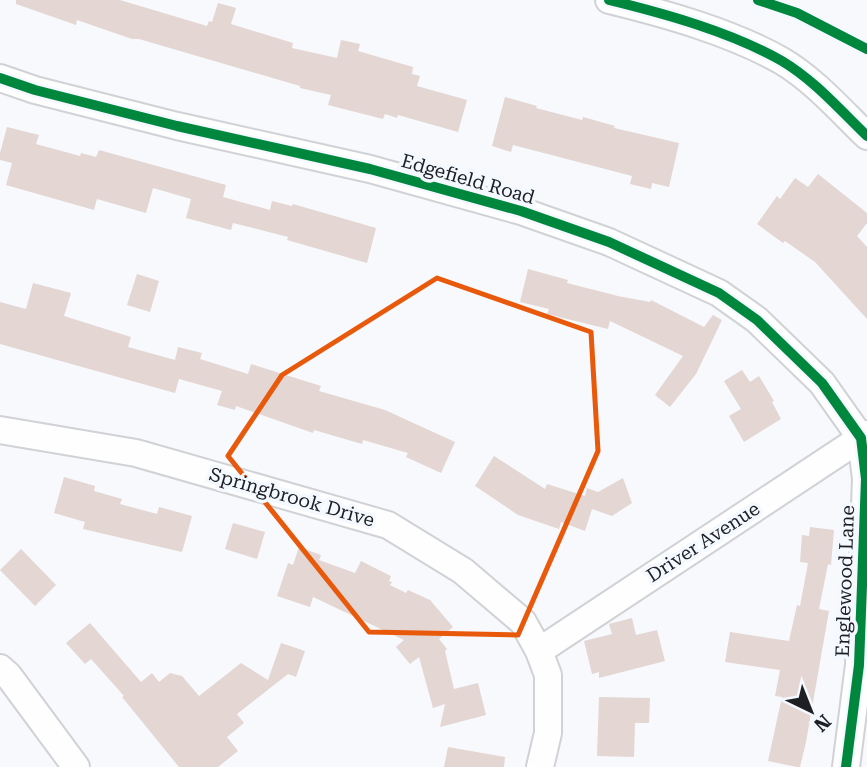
<svg xmlns="http://www.w3.org/2000/svg" width="867" height="767" font-family="'Roboto Serif',serif">
	<style>
		.building { fill: #e4d6d2 }
		.lines { fill: none; stroke-linecap: round; stroke-linejoin: round }
		.minor-casing { stroke: #d0d2d6; stroke-width: 30 }
		.minor { stroke: #fefeff; stroke-width: 26 }
		.cycleway-casing { stroke: #f4f8ff; stroke-width: 15 }
		.cycleway { stroke: #00873e; stroke-width: 10 }
		.marked { fill: none; stroke: #e8590c; stroke-width: 5; stroke-linejoin: round }
		.labels { text-anchor: middle; dominant-baseline: central; stroke-width: 7; stroke-linejoin: round; paint-order: stroke }
		.street-label { font-size: 19px; fill: #1d1f23; stroke: #f4f8ff }
	</style>
	<rect width="100%" height="100%" fill="#f7f9fc"/>
	<!-- building -->
	<g class="building">
		<polygon points="16,0 120,0 207,26 209,21 212,22 218,3 236,8 231,24 293,43 292,48 337,58 341,40 360,44 358,51 413,67 412,74 420,76 417,86 467,100 458,132 398,115 397,118 385,114 383,119 328,105 331,95 300,88 300,86 139,39 132,39 77,20 76,25 16,4"/>
		<polygon points="505,97 537,106 536,108 582,120 583,117 615,126 614,128 679,143 669,187 652,183 651,189 630,184 632,176 513,145 511,152 492,146"/>
		<polygon points="7,127 39,135 36,144 80,156 81,153 96,157 99,150 226,185 223,197 270,210 272,201 292,206 293,204 376,228 367,263 287,240 288,237 233,223 231,230 186,218 191,199 153,188 146,213 97,199 94,210 6,185 12,163 0,160 0,153"/>
		<polygon points="818,174 867,213 867,223 857,236 867,247 867,319 815,262 785,241 783,243 757,224 777,196 780,199 795,178 808,187"/>
		<polygon points="528,269 568,280 567,283 618,296 650,302 651,300 704,327 713,315 722,320 696,374 670,407 655,395 683,356 610,321 608,329 547,314 549,309 520,302"/>
		<polygon points="137,274 159,281 150,312 127,305"/>
		<polygon points="33,283 71,293 64,316 131,337 128,347 175,360 178,347 202,353 200,359 248,374 251,364 321,386 319,391 385,410 455,442 441,473 406,457 408,453 363,440 362,444 314,430 313,433 236,406 235,410 217,405 222,391 179,379 175,393 0,344 0,302 26,309"/>
		<polygon points="742,370 750,382 759,376 774,401 772,402 781,419 744,442 729,416 741,409 724,381"/>
		<polygon points="494,456 545,489 547,484 585,496 587,488 598,492 623,478 632,503 612,516 592,509 585,531 561,522 559,529 518,515 475,486"/>
		<polygon points="64,477 95,486 94,491 122,499 120,504 157,514 159,507 192,516 182,552 83,529 85,522 54,513"/>
		<polygon points="233,523 265,532 257,559 225,549"/>
		<polygon points="810,527 834,530 831,565 828,564 819,609 829,611 806,742 800,767 797,767 768,761 782,697 775,696 780,670 725,662 730,632 789,641 797,605 800,606 808,563 800,562 802,535 809,536"/>
		<polygon points="299,547 321,555 319,560 355,573 361,561 391,576 389,581 392,582 390,585 406,593 408,590 430,600 453,627 439,639 447,649 445,651 454,689 478,683 486,715 440,727 445,704 433,708 419,657 410,664 396,647 404,640 313,597 310,607 277,596 288,563 293,565"/>
		<polygon points="21,549 56,585 35,606 0,570"/>
		<polygon points="632,618 636,635 657,630 665,661 599,678 599,672 592,674 584,641 612,634 609,624"/>
		<polygon points="90,623 141,682 152,673 159,682 170,673 182,676 199,696 241,663 268,680 281,643 305,651 296,677 288,674 237,714 244,723 227,737 238,751 218,767 179,767 122,697 124,696 91,659 85,664 66,643"/>
		<polygon points="599,697 650,698 649,723 635,723 634,757 597,756"/>
		<polygon points="448,747 505,757 504,767 444,767"/>
	</g>
	<g class="lines">
		<defs>
			<g id="minor">
				<path d="M 609,0 C 666,14 731,32 782,61 C 814,80 840,110 867,136"/>
				<polyline points="0,78 35,90 177,126 370,169 521,211 609,242 719,293 757,320 822,383 861,438 866,479 859,665 846,767"/>
				<polyline points="0,430 136,453 388,525 463,571 523,622 539,651 548,675 548,733 540,767"/>
				<polyline points="539,651 867,434"/>
				<polyline points="0,668 8,675 76,767"/>
			</g>
		</defs>
		<!-- minor casing -->
		<use href="#minor" class="minor-casing"/>
		<!-- minor -->
		<use href="#minor" class="minor"/>
		<defs>
			<g id="cycleway">
				<path d="M 609,0 C 666,14 731,32 782,61 C 814,80 840,110 867,136"/>
				<polyline points="758,0 797,13 867,49"/>
				<polyline points="0,78 35,90 177,126 370,169 521,211 609,242 719,293 757,320 822,383 861,438 866,479 859,665 846,767"/>
			</g>
		</defs>
		<!-- cycleway casing -->
		<use href="#cycleway" class="cycleway-casing"/>
		<!-- cycleway -->
		<use href="#cycleway" class="cycleway"/>
	</g>
	<!-- marked area -->
	<path class="marked" d="M 437,278 L 591,332 L 598,451 L 518,635 L 369,632 L 228,456 L 282,375 Z"/>
	<g class="labels">
		<!-- street labels -->
		<g class="street-label">
			<text transform="translate(468 179) rotate(16)">Edgefield Road</text>
			<text transform="translate(292 497) rotate(16)">Springbrook Drive</text>
			<text transform="translate(703 542) rotate(-33)">Driver Avenue</text>
			<text transform="translate(845 581) rotate(-88)">Englewood Lane</text>
		</g>
	</g>
	<!-- north arrow -->
	<g transform="translate(811 711) rotate(137)" stroke="#f4f8ff" stroke-width="5" paint-order="stroke">
	<path d="M0-5L12 26L0 18L-12 26Z" fill="#1d1f23"/>
	<text y="-10" font-size="19" font-weight="bold" text-anchor="middle" fill="#1d1f23">N</text>
	</g>
</svg>
